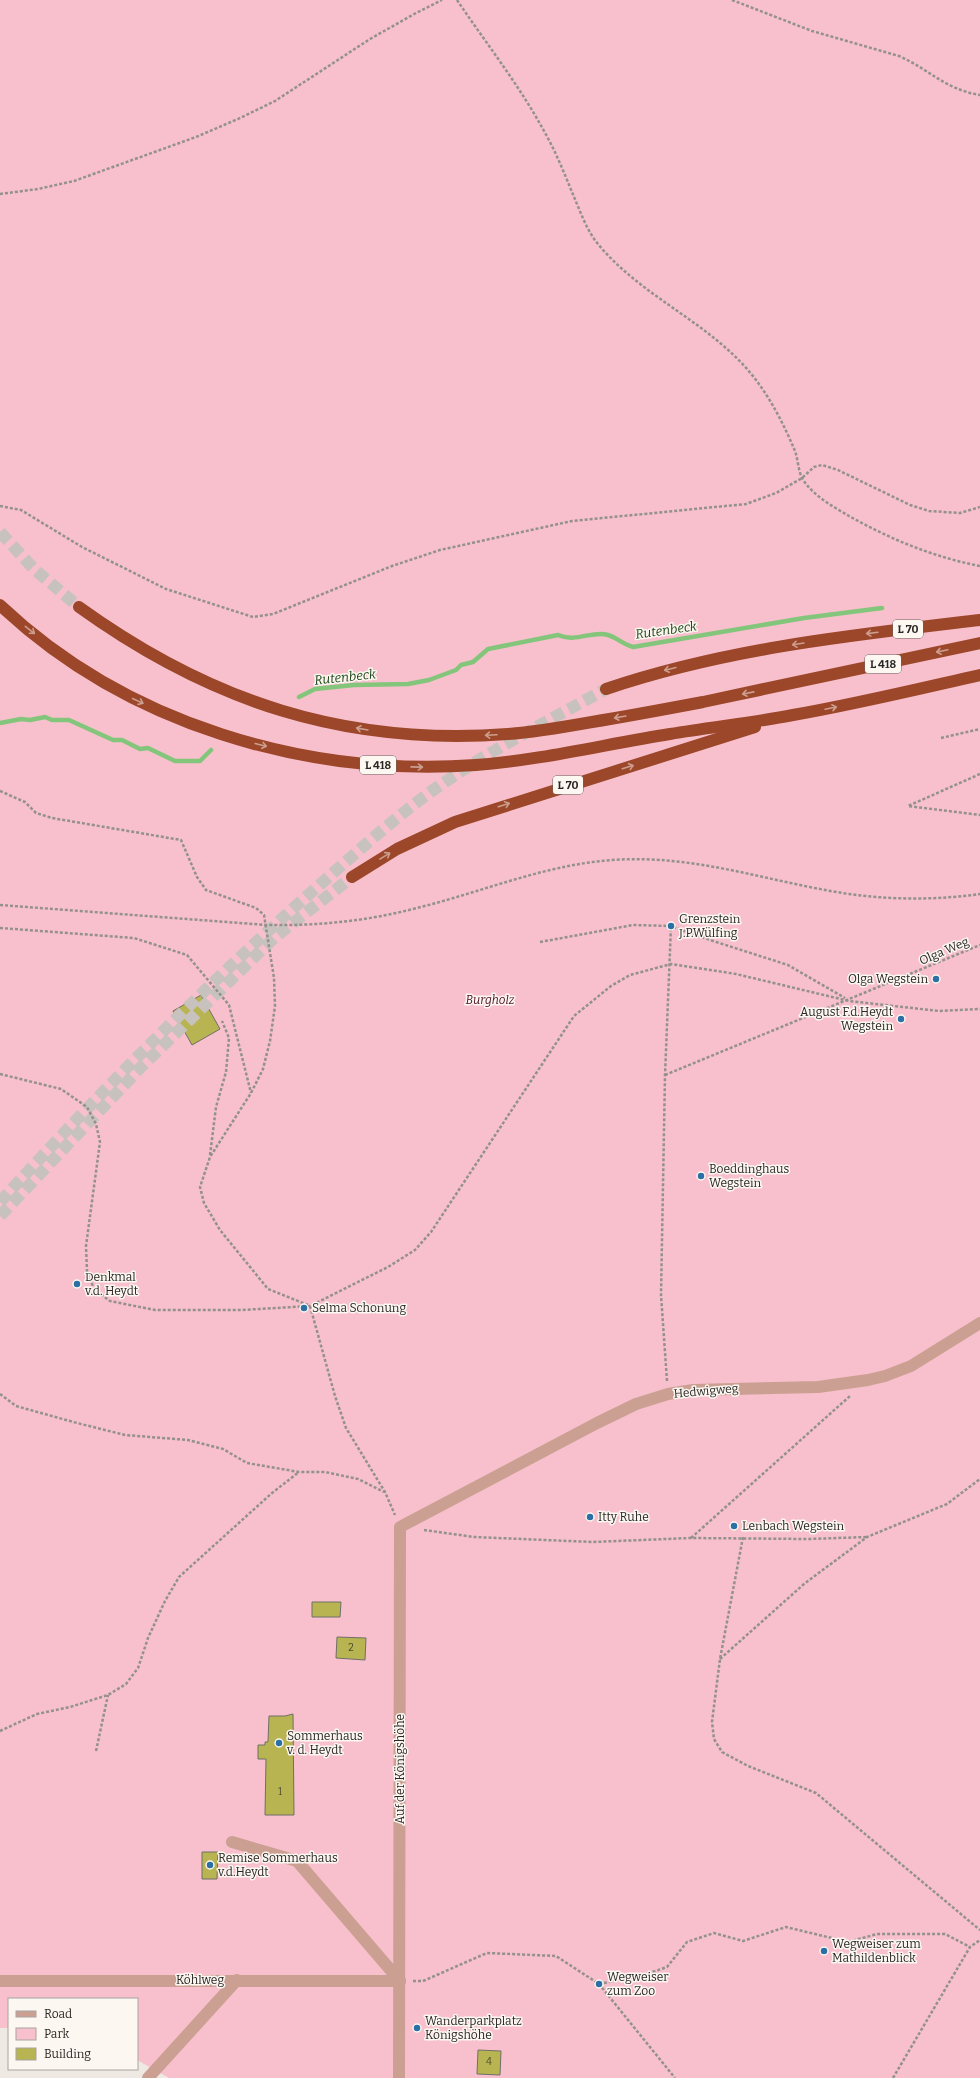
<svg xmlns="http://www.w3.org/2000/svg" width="980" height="2078" font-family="Bitter,serif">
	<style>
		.green { fill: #f7c0cc }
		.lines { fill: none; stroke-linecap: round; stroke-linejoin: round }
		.stream { stroke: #84c57c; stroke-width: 4.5 }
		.building { fill: #b8b451; stroke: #6f6f68 }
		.highway-tunnel { stroke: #c7c2bd; stroke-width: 12; stroke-dasharray: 12 6; stroke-linecap: butt }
		.path { stroke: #94918d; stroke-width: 2.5; stroke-dasharray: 3 2; stroke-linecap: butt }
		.minor { stroke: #cba092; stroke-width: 12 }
		.highway { stroke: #9c462a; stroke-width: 12 }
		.oneway { stroke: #cc9e8e }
		.poi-dot { fill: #2a70a4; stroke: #fcf7f1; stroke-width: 1.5 }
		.labels { text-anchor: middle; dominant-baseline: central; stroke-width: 3; stroke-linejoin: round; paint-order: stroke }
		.number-label { font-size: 10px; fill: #4d4a30 }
		.shield { fill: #fcf7f1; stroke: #686562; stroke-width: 1 }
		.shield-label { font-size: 11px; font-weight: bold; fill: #292725 }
		.poi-label { font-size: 12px; fill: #292725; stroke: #fcf7f1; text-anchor: start }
		.street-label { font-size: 12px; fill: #292725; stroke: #fcf7f1 }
		.park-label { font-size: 12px; font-style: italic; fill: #4d1126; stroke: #fcf7f1 }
		.water-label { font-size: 13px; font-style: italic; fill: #174312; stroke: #fcf7f1 }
	</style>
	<rect width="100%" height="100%" fill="#eee9e3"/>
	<!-- green -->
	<polygon class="green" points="0,0 980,0 980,2078 169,2078 137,2060 137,1999 9,1999 9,2028 0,2028"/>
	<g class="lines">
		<!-- stream -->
		<g class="stream">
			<path d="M 299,697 L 315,689 L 354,685 L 408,684 L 429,680 L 456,670 L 461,665 L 473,662 L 488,649 L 558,635 C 576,643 593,630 608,635 C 616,637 622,644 633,647 L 804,618 L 882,608"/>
			<polyline points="0,723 21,719 30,720 45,717 52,720 69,720 113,740 122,740 140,749 148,748 175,761 200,761 211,750"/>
		</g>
	</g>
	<!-- building -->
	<g class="building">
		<polygon points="201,995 220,1029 192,1045 173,1011"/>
		<polygon points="312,1602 341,1602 340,1617 312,1617"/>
		<polygon points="337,1637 366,1638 365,1660 336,1658"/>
		<polygon points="293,1714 294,1815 265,1815 266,1759 258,1759 258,1745 265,1745 265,1742 268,1742 269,1716 285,1716"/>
		<polygon points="202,1852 218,1852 217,1879 202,1879"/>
		<polygon points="478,2050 501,2051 500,2075 477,2074"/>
	</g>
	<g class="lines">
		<!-- highway-tunnel -->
		<g class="highway-tunnel">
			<polyline points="0,532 34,569 79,607"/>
			<path d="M 0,1202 C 100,1092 205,986 316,888 C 356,853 396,816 439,786 C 492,749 550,720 606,689"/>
			<polyline points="0,1216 141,1067 275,937 352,877"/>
		</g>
		<!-- path -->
		<g class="path">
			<path d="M 457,0 C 486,43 519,85 544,131 C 556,152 565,175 574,197 C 581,213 587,231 598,244 C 642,298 714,324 756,380 C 772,401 785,427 795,451 C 798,459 798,470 802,478 C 812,495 832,506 849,516 C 890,539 933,557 980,566"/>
			<path d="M 732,0 L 812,31 L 899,56 C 929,69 944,89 980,95"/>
			<polyline points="0,194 38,189 74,181 196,137 238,119 275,101 370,39 416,13 442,0"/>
			<polyline points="0,506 21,510 82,547 166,589 253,617 273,614 392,566 440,550 572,521 746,504 776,493 802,478 814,467 822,465 838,470 910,505 929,511 960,513 980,507"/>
			<polyline points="941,738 980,729"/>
			<polyline points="980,774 908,806 980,815"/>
			<polyline points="0,791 25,802 36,813 52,818 181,840 197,877 206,890 256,908 264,915 274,978 275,1006 270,1041 263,1069 251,1093 210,1157 200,1187 204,1203 220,1230 268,1289 308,1305"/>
			<path d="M 0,905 L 266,925 C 318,926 367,921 417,908 C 482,892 544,865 612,860 C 696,854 768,882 849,894 C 892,900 937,900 980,894"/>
			<polyline points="0,928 134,938 187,955 229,1005 251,1093"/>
			<polyline points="540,942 633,925 671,926 710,940 788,965 845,998"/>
			<polyline points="0,1074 61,1089 87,1107 96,1124 100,1142 86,1246 87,1271 94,1289 110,1301 155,1310 242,1310 310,1306 388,1267 415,1250 431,1232 574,1016 611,986 630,975 671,964 736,974 849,1001 939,1011 980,1009"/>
			<polyline points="665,1075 980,945"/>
			<polyline points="210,1155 216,1107 226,1072 229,1038 222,1021"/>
			<polyline points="310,1306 335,1396 346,1428 385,1492 395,1515"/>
			<polyline points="667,1381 661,1295 665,1075 671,926"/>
			<polyline points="0,1394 16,1406 77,1423 125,1435 188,1440 223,1449 247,1463 299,1472 325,1472 358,1479 384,1492"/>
			<polyline points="424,1530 474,1537 593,1542 690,1538 808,1539 867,1537"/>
			<polyline points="743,1537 720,1659 712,1722 714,1739 722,1752 748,1766 816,1793 980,1930"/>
			<polyline points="691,1538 850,1396"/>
			<polyline points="720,1659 804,1584 867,1537 947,1504 980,1479"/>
			<polyline points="0,1731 37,1714 70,1707 108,1695 126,1684 138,1668 148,1638 165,1601 179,1577 272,1493 299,1472"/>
			<polyline points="96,1751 108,1695"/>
			<polyline points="413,1981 423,1981 487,1953 556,1956 599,1984 675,2078"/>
			<polyline points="599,1984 641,1976 667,1967 687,1942 714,1933 743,1941 786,1927 848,1942 877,1934 945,1934 970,1947"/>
			<polyline points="893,2078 970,1947 980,1940"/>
		</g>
		<!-- minor -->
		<g class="minor">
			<polyline points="232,1842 297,1861 400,1981"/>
			<polyline points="0,1981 400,1981"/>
			<polyline points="148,2078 237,1980"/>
			<polyline points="399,2078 400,1527 597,1423 636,1404 668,1394 693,1390 818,1387 868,1380 885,1376 911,1366 980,1323"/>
		</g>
		<!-- highway -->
		<g class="highway">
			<path d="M 0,605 C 126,724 305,777 476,765 C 542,760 606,744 670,734 C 711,727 752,723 793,715 C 856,704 918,689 980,675"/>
			<path d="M 79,607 C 211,702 345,746 508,734 C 536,732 564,727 592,722 C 629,716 666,709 703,702 C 796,683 888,663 980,643"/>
			<path d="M 606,689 C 727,648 854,635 980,620"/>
			<polyline points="352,877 397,849 455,822 755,727"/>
		</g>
	</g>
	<!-- one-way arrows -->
	<defs><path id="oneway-shaft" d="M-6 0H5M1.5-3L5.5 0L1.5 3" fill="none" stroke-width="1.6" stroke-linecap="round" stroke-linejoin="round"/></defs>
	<g class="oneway">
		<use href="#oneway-shaft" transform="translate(30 630) rotate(38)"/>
		<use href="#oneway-shaft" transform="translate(872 633) rotate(173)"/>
		<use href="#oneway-shaft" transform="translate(798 644) rotate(171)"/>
		<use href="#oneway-shaft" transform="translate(942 651) rotate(168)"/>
		<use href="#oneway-shaft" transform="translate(670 669) rotate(166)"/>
		<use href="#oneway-shaft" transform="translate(748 693) rotate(169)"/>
		<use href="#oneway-shaft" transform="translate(138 701) rotate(25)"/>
		<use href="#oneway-shaft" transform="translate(831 708) rotate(-12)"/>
		<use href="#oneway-shaft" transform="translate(620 717) rotate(170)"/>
		<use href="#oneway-shaft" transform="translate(362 729) rotate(-170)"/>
		<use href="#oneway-shaft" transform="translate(491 735) rotate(177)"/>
		<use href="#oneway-shaft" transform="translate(261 745) rotate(14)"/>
		<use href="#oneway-shaft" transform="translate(417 767) rotate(1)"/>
		<use href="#oneway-shaft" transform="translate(628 767) rotate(-17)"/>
		<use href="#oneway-shaft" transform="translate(504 805) rotate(-18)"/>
		<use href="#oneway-shaft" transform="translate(385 856) rotate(-31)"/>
	</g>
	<!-- markers -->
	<g class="poi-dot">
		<circle cx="671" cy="926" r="4"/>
		<circle cx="936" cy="979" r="4"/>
		<circle cx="901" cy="1019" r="4"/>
		<circle cx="701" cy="1176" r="4"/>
		<circle cx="77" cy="1284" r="4"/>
		<circle cx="304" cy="1308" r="4"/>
		<circle cx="590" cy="1517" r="4"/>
		<circle cx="734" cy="1526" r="4"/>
		<circle cx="279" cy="1743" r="4"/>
		<circle cx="210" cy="1865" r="4"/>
		<circle cx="824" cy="1951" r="4"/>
		<circle cx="599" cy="1984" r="4"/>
		<circle cx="417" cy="2028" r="4"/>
	</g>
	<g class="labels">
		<!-- number labels -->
		<g class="number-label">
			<text x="351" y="1648">2</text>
			<text x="280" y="1792">1</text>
			<text x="489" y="2062">4</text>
		</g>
		<!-- shield labels -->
		<g class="shield">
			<rect x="893" y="620" width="30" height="18" rx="3"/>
			<rect x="865" y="655" width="36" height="18" rx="3"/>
			<rect x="360" y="756" width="36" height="18" rx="3"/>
			<rect x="553" y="776" width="30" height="18" rx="3"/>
		</g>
		<g class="shield-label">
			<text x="908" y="629">L 70</text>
			<text x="883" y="664">L 418</text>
			<text x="378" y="765">L 418</text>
			<text x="568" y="785">L 70</text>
		</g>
		<!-- poi labels -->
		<g class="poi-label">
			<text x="679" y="919">Grenzstein<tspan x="679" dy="14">J.P.Wülfing</tspan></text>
			<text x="928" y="979" text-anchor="end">Olga Wegstein</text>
			<text x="893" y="1012" text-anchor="end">August F.d.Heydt<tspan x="893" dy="14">Wegstein</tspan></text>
			<text x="709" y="1169">Boeddinghaus<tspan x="709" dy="14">Wegstein</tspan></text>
			<text x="85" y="1277">Denkmal<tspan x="85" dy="14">v.d. Heydt</tspan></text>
			<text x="312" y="1308">Selma Schonung</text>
			<text x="598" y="1517">Itty Ruhe</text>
			<text x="742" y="1526">Lenbach Wegstein</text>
			<text x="287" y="1736">Sommerhaus<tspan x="287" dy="14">v. d. Heydt</tspan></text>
			<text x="218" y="1858">Remise Sommerhaus<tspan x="218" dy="14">v.d.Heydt</tspan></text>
			<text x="832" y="1944">Wegweiser zum<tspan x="832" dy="14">Mathildenblick</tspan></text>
			<text x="607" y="1977">Wegweiser<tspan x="607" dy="14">zum Zoo</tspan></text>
			<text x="425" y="2021">Wanderparkplatz<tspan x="425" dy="14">Königshöhe</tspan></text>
		</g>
		<!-- street labels -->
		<g class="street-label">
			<text transform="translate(944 951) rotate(-23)">Olga Weg</text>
			<text transform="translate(706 1391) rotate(-5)">Hedwigweg</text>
			<text transform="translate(400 1769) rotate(-90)">Auf der Königshöhe</text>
			<text x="200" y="1980">Köhlweg</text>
		</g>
		<!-- park labels -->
		<g class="park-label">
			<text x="490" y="1000">Burgholz</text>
		</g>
		<!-- water labels -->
		<g class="water-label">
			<text transform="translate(666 630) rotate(-8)">Rutenbeck</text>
			<text transform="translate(345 677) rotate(-6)">Rutenbeck</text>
		</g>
	</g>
	<!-- legend -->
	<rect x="8" y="1998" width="130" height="72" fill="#fcf7f1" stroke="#a8a49f"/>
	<rect x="16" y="2011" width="20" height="6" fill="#cba092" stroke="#a8a49f"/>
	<text x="44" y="2018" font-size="12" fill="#292725">Road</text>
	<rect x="16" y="2028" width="20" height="12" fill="#f7c0cc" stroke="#a8a49f"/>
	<text x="44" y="2038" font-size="12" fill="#292725">Park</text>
	<rect x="16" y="2048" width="20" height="12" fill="#b8b451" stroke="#a8a49f"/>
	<text x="44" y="2058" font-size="12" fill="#292725">Building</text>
</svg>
